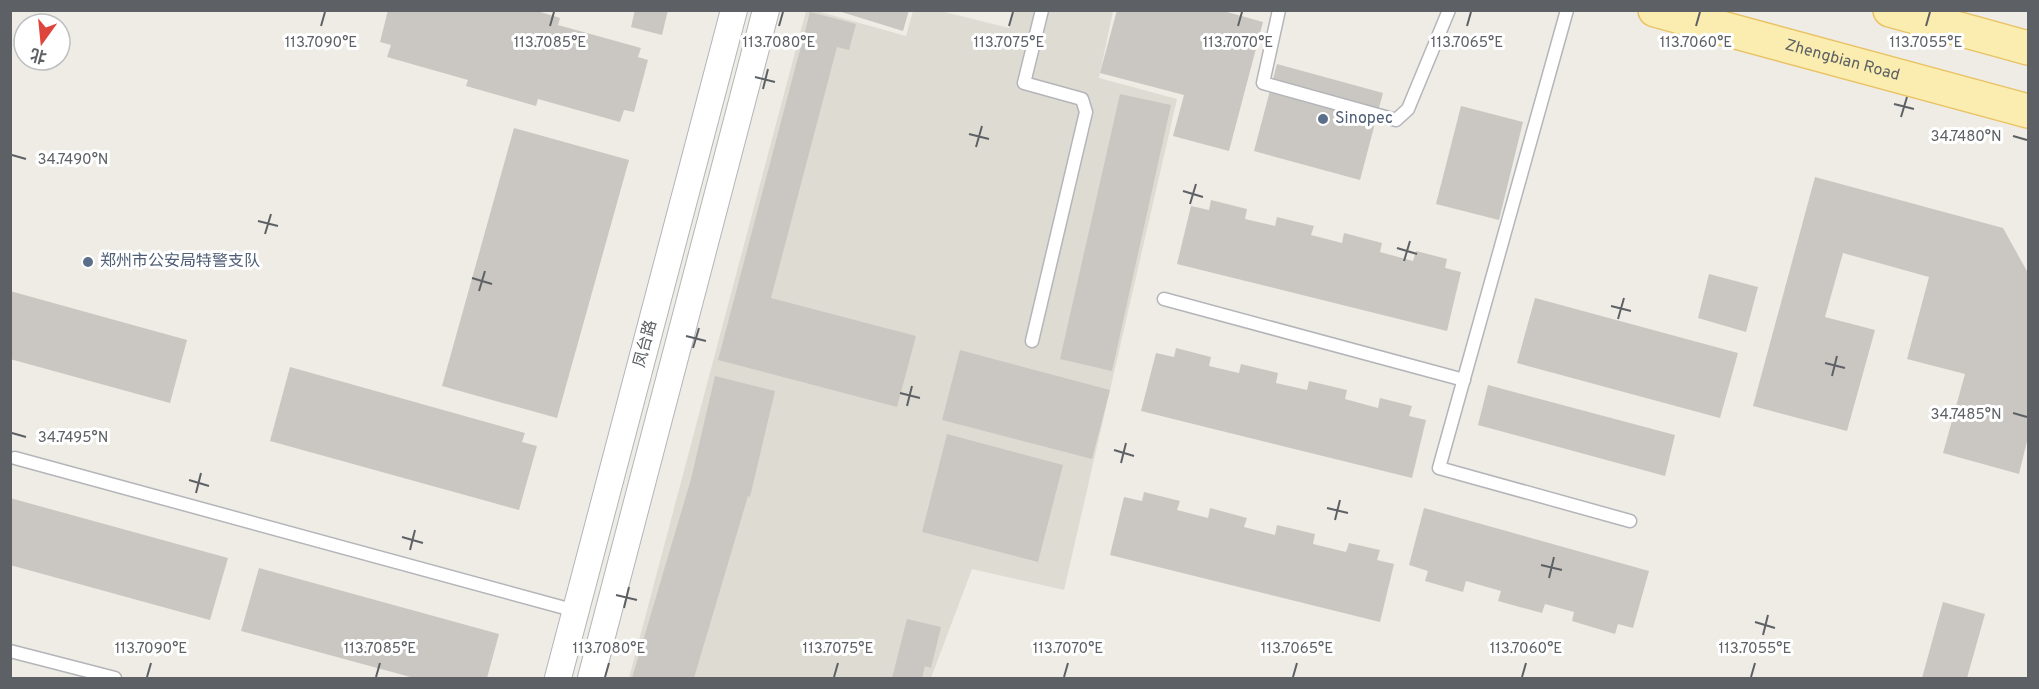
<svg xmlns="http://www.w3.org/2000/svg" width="2039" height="689" font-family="Overpass,'Noto Sans SC',sans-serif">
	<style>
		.education { fill: #dedbd3 }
		.building { fill: #cac7c2 }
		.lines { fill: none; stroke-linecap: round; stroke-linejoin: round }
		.service-casing { stroke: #b3b5b9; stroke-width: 15 }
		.minor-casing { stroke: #b3b5b9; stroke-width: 28 }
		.primary-casing { stroke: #e9c264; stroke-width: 36 }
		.service { stroke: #fff; stroke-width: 12 }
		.minor { stroke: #fff; stroke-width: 26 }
		.primary { stroke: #faedaf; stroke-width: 33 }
		.ticks { fill: none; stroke: #5d6165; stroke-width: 2 }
		.service-dot { fill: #5c6f8a; stroke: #fff; stroke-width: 2 }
		.labels { text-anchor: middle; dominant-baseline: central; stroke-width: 6; stroke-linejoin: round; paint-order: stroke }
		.street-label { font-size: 16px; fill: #5d6165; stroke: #fff }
		.service-label { font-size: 16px; fill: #4e5e75; stroke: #fff; text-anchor: start }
		.ticks-label { font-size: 15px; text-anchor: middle; fill: #5d6165; stroke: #fff; stroke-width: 6; stroke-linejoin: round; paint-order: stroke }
	</style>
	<rect width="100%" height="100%" fill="#eeece5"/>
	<!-- education -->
	<polygon class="education" points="806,11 817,11 906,36 913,11 941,11 1009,28 1013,11 1113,11 1099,78 1177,99 1064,590 972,569 931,678 629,678"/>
	<!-- building -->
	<g class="building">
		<polygon points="388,10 534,10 560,18 558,25 641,48 638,57 648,60 634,112 624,110 620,122 538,99 536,106 466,86 468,80 387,57 391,45 380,42"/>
		<polygon points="635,10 668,10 662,35 631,27"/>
		<polygon points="835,10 909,10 903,31"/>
		<polygon points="1117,10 1220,10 1263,22 1229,151 1173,136 1184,95 1100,73"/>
		<polygon points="810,12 856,24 849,50 837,47 771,298 916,336 897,407 718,360"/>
		<polygon points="1277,64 1383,93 1360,180 1254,151"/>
		<polygon points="1120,94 1171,105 1112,371 1060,359"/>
		<polygon points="1461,106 1523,122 1499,220 1436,204"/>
		<polygon points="514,128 629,160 557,418 442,386"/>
		<polygon points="1815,177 2003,228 2028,273 2028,437 2019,474 1943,453 1965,374 1907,359 1929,277 1843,253 1825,317 1875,330 1847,431 1753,406"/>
		<polygon points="1211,200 1247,209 1245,219 1275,226 1277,217 1314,226 1311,235 1342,243 1344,233 1382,243 1380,252 1413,261 1416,251 1447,259 1445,268 1461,272 1447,331 1177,264 1191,206 1209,210"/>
		<polygon points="1709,274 1758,287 1746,332 1698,318"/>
		<polygon points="10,291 187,340 170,403 10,359"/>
		<polygon points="1535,298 1738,353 1720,418 1517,363"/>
		<polygon points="1176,348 1211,357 1209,366 1239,373 1241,364 1278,373 1276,383 1307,390 1309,381 1347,390 1345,399 1378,408 1380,398 1412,406 1409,416 1426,420 1412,478 1141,411 1156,353 1174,357"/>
		<polygon points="960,350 1110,390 1092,459 942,420"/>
		<polygon points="290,367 525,433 522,442 537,446 519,510 270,441"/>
		<polygon points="715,376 775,391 750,497 748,496 694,678 632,678 691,479"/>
		<polygon points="1488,385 1675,435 1665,476 1478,425"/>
		<polygon points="947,434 1063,465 1038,562 922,532"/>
		<polygon points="1144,492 1180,501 1177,510 1208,518 1210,508 1247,518 1244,527 1275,535 1277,525 1315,534 1313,544 1346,552 1349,543 1380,550 1377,560 1394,564 1380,622 1110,555 1124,497 1142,501"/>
		<polygon points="10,498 228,558 210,620 10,565"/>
		<polygon points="1424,508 1649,571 1633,628 1618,624 1615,634 1572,621 1574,612 1545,604 1542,613 1498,601 1501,591 1466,581 1463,592 1425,581 1428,571 1409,565"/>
		<polygon points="259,568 499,634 487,678 414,678 241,631"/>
		<polygon points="1943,602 1985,614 1967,678 1922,678"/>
		<polygon points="907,619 941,627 931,668 925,666 922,678 892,678"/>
	</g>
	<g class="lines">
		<defs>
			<g id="service">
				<polyline points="1279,10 1263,83 1396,120 1408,109 1449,10"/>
				<polyline points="1567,10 1439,468 1630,521"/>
				<polyline points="1164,299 1464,380"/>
				<polyline points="1032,341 1086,112 1082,99 1024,83 1042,10"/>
				<polyline points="15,458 576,611"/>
				<polyline points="10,651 115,678"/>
			</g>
			<g id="minor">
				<polyline points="558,678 734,10"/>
				<polyline points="591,678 766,10"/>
			</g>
			<g id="primary">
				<path id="s1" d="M 1655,10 L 2028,111"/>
				<polyline points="1890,10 2028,48"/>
			</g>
		</defs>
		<!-- service casing -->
		<use href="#service" class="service-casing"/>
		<!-- minor casing -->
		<use href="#minor" class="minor-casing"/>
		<!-- primary casing -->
		<use href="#primary" class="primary-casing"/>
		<!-- service -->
		<use href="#service" class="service"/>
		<!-- minor -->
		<use href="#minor" class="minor"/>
		<!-- primary -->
		<use href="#primary" class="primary"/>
	</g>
	<!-- ticks -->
	<path class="ticks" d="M 321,26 L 325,12M 550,26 L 554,12M 779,26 L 783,12M 1009,26 L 1013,12M 1238,26 L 1242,12M 1467,26 L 1471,12M 1696,26 L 1700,12M 1926,26 L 1930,12M 755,77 L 775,82M 763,89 L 768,69M 1894,104 L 1914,109M 1901,117 L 1907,97M 969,134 L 989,139M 2013,136 L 2027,140M 976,147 L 982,126M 12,155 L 26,159M 1183,191 L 1203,197M 1190,204 L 1196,184M 258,221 L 278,226M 265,234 L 271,214M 1397,248 L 1417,254M 1404,261 L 1410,241M 472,278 L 492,284M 479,291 L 485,271M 1611,306 L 1631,311M 1618,319 L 1624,298M 686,336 L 706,341M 693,348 L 699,328M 1825,363 L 1845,368M 1832,376 L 1837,356M 900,393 L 920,398M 907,406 L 912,386M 2013,413 L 2027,417M 12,433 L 26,437M 1114,450 L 1134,456M 1121,463 L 1126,443M 189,480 L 209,486M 196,493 L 201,473M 1327,508 L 1348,513M 1335,520 L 1340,500M 402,537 L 423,543M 410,550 L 415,530M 1541,565 L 1562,570M 1549,578 L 1554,557M 616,595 L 637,600M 624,608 L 629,587M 1755,622 L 1775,628M 1763,635 L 1768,615M 147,677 L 151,663M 376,677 L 380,663M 605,677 L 609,663M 834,677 L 838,663M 1064,677 L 1068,663M 1293,677 L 1297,663M 1522,677 L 1526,663M 1751,677 L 1755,663"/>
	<!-- markers -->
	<g class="service-dot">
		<circle cx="1323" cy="119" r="6"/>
		<circle cx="88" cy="262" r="6"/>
	</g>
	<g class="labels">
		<!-- street labels -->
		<g class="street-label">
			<text stroke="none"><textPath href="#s1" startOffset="194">Zhengbian Road</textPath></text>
			<text transform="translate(646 344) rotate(-75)">凤台路</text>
		</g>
		<!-- service labels -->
		<g class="service-label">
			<text x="1335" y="119">Sinopec</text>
			<text x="100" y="262">郑州市公安局特警支队</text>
		</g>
	</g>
	<g class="ticks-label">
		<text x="321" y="47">113.7090°E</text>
		<text x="550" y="47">113.7085°E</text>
		<text x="779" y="47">113.7080°E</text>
		<text x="1009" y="47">113.7075°E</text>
		<text x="1238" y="47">113.7070°E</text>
		<text x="1467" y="47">113.7065°E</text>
		<text x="1696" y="47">113.7060°E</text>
		<text x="1926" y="47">113.7055°E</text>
		<text x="1966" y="141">34.7480°N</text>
		<text x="73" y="164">34.7490°N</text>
		<text x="1966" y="419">34.7485°N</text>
		<text x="73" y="442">34.7495°N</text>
		<text x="151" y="653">113.7090°E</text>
		<text x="380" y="653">113.7085°E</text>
		<text x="609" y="653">113.7080°E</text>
		<text x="838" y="653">113.7075°E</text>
		<text x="1068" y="653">113.7070°E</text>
		<text x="1297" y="653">113.7065°E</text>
		<text x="1526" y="653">113.7060°E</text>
		<text x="1755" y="653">113.7055°E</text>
	</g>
	<!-- border -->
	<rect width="2039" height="689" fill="none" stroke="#5d6165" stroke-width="24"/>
	<!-- north arrow -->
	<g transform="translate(42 42) rotate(195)"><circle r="28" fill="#ffffff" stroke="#bec0c1" stroke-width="1.5"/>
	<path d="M0-4.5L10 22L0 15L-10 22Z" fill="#df463b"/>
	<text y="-9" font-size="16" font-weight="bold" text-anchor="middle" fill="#5d6165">北</text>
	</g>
</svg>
